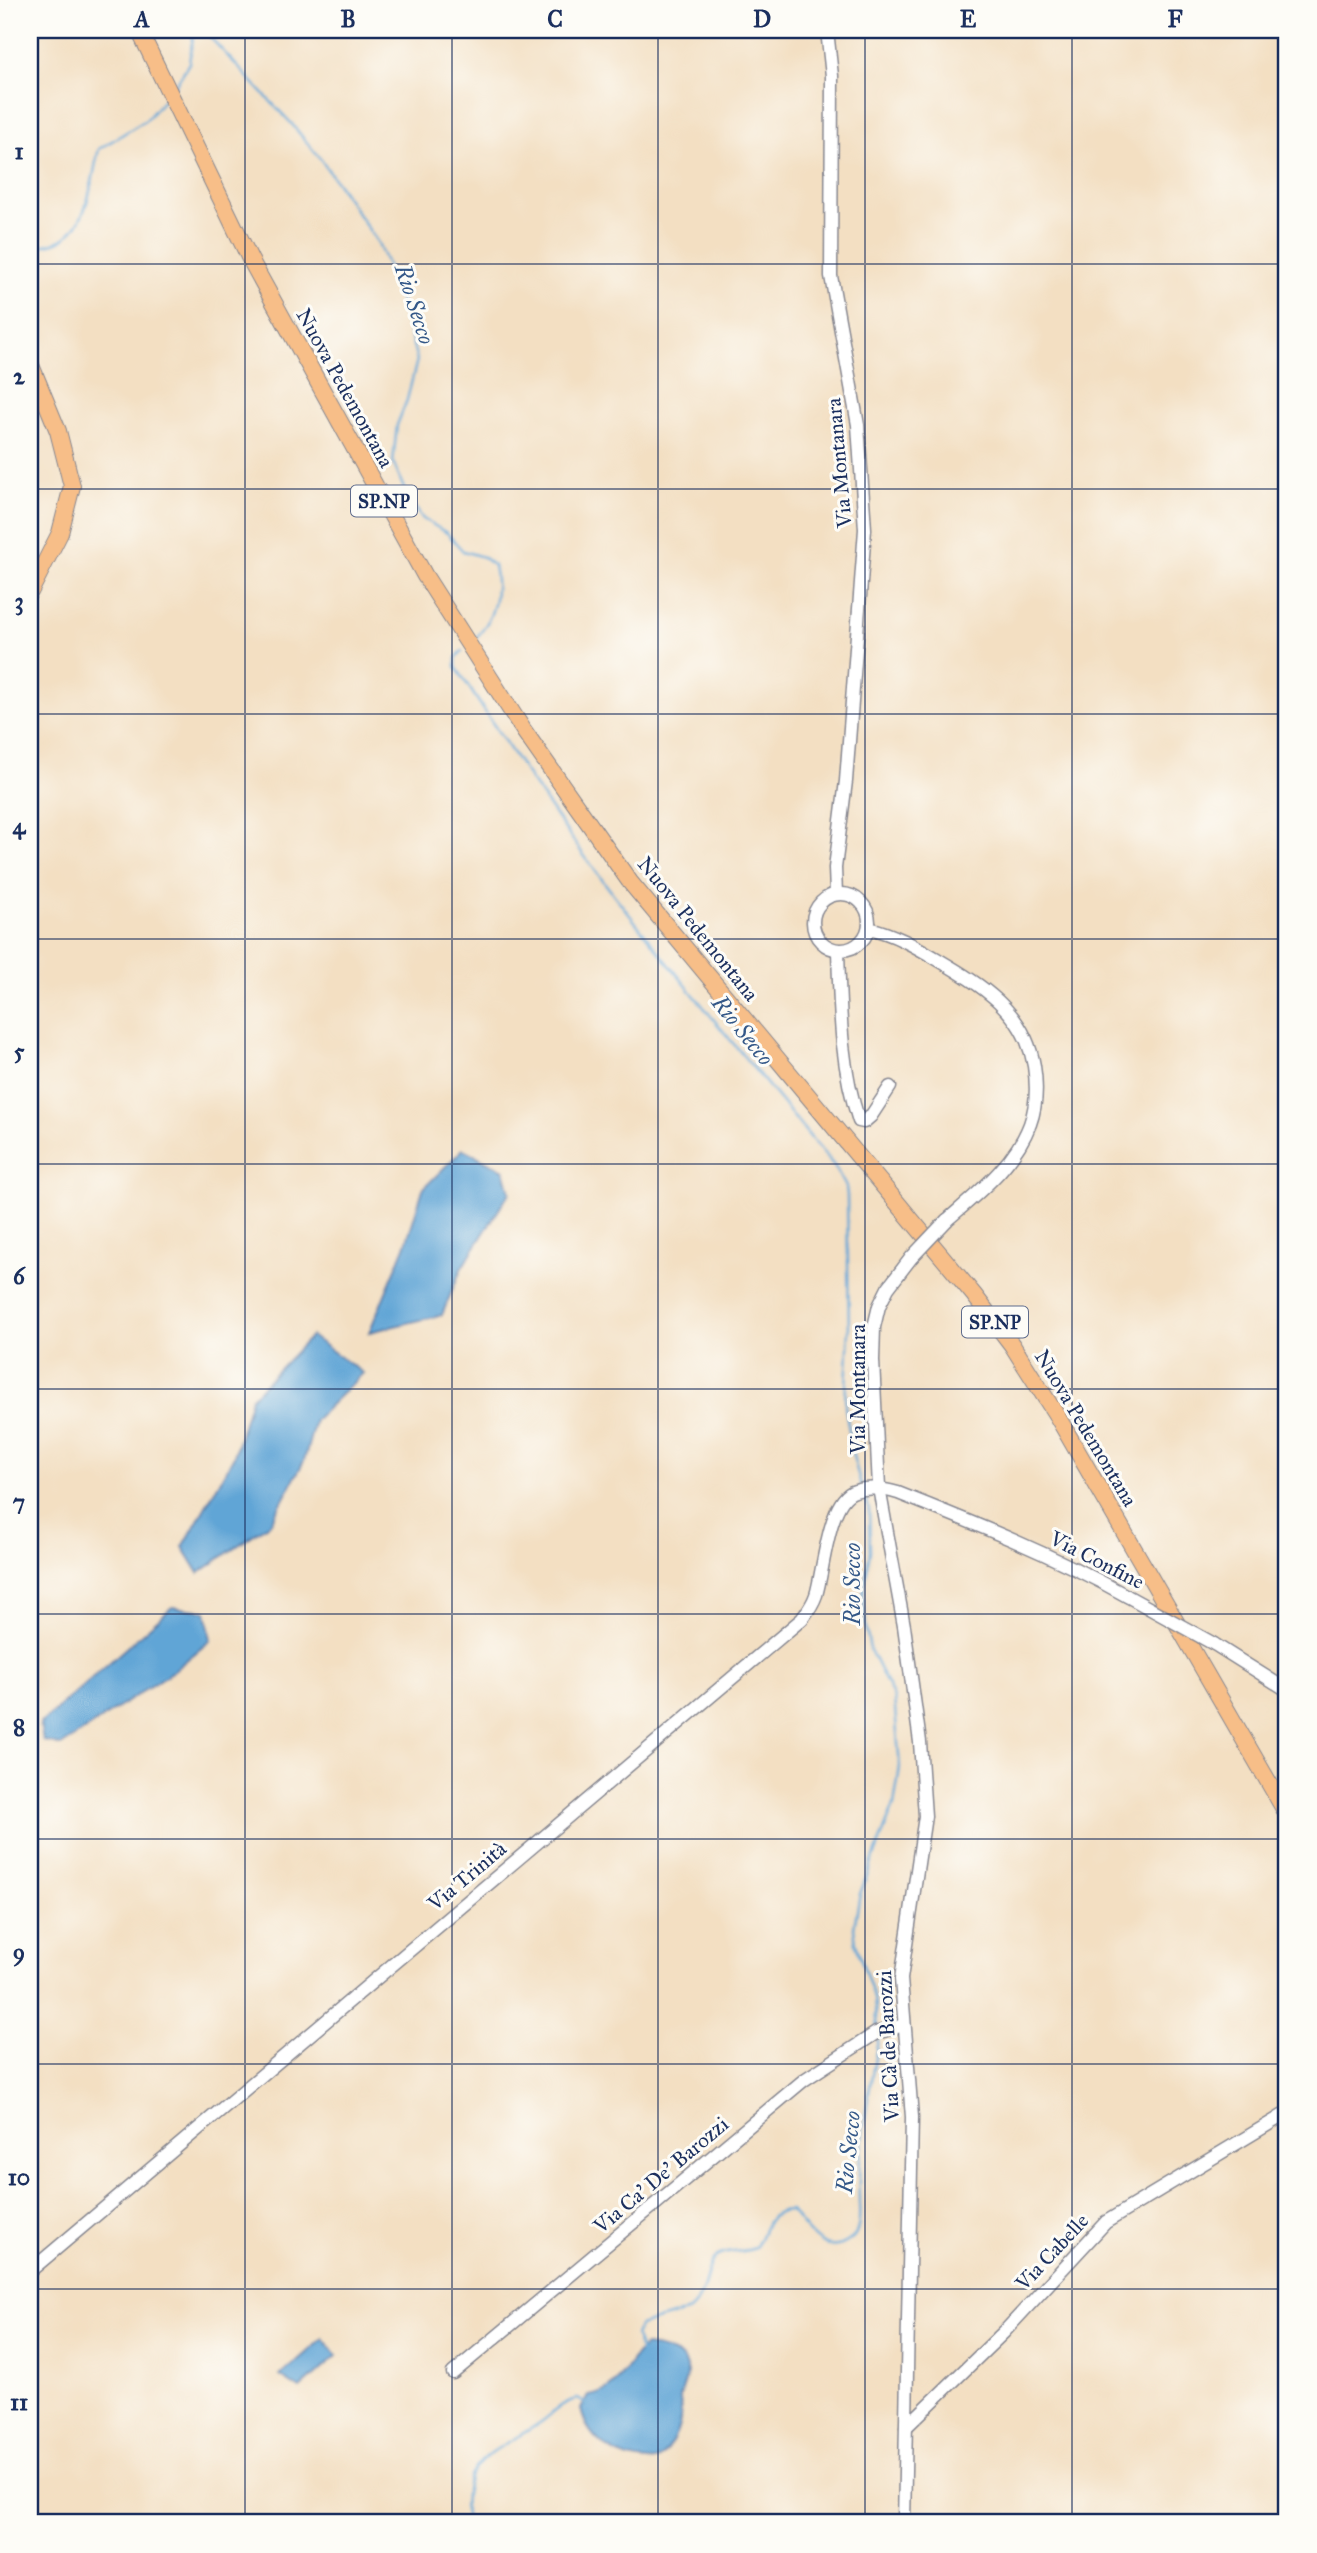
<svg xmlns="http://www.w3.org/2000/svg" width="1317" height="2553" font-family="'IM FELL Great Primer',serif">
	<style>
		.water { fill: #61a5d6; stroke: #3e6a9a; stroke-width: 2 }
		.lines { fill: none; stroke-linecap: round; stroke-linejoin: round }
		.stream { stroke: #61a5d6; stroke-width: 2.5 }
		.minor-casing { stroke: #878790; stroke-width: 15 }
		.major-casing { stroke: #878790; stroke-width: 18 }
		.minor { stroke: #fff; stroke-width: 12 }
		.major { stroke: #f7be88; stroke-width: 16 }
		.minor-bridge-casing { stroke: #878790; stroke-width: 15; stroke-linecap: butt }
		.minor-bridge { stroke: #fff; stroke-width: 12 }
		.grid { fill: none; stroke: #1b2f5e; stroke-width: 2; stroke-opacity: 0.55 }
		.labels { text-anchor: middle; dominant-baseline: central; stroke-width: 6; stroke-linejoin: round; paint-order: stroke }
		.shield { fill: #fdfcf7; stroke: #5f6c8c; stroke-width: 2 }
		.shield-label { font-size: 19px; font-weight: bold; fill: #1b2f5e }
		.street-label { font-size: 21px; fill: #1b2f5e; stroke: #fdfcf7 }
		.water-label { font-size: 23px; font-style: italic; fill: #345888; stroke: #fdfcf7 }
		.neatline { fill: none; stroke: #1b2f5e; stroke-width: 2.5 }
		.grid-label { font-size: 23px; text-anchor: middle; font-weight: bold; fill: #1b2f5e }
	</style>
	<rect width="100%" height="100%" fill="#fdfcf7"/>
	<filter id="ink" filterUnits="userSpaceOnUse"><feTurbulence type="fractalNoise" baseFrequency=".0143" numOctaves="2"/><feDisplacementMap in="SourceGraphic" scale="14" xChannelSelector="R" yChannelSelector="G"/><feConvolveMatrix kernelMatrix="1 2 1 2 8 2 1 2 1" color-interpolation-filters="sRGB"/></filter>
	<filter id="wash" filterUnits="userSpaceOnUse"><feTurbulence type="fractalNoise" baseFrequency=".00686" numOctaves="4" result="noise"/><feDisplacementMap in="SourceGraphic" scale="28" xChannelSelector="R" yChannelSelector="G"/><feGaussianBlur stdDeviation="1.57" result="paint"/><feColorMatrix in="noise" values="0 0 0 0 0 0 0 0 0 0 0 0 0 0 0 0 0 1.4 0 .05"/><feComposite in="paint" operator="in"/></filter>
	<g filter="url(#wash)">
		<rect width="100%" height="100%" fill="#f3dfc2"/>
		<!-- water -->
		<g class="water">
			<polygon points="463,1149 504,1170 510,1192 461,1269 442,1315 369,1332 405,1247 423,1189"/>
			<polygon points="311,1336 363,1373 315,1420 304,1461 271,1522 199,1573 183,1547 234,1456 251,1398"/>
			<polygon points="172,1607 206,1611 211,1640 173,1671 61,1746 43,1741 40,1724"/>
			<polygon points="323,2338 337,2356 300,2389 280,2376"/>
			<path d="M 645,2346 C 658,2347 683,2352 687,2367 C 689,2376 681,2389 680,2399 C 680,2402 681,2406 681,2409 C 681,2430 671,2449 656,2461 C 622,2463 588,2443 581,2409 L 588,2396 C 621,2392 623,2364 645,2346 Z"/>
		</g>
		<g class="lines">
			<!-- stream -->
			<g class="stream">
				<path d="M 203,30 L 291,123 L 322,161 L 378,243 L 399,294 L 417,360 L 407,400 L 397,425 L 393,462 L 407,496 L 423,519 L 447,533 L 463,551 L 483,557 L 494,566 C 500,591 494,620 475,639"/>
				<polyline points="173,89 189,63 194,30"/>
				<path d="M 30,248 C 38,246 49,245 57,242 C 90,228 91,178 99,149 L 146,120 L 164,99"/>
				<path d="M 462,651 L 456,658 L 456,667 C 501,737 547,806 597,873 C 674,973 755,1070 835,1167 L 846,1187 L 847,1195 L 849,1331 L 845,1406 L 853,1456 L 861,1485"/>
				<polyline points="865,1494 869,1510 870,1552 863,1594 866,1628 870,1650 894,1698 900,1767 894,1805 860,1894 854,1928 856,1944 874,1998 877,2029"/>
				<path d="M 641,2352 L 636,2337 L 639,2326 L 689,2311 C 708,2296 705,2264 716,2257 C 727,2250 743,2253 755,2248 C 766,2231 765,2210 791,2211 C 806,2229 824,2260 850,2240 C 862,2232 859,2212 859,2200 C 857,2146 870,2092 878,2039"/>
				<path d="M 466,2523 C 455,2458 498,2452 541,2422 C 554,2413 561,2402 578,2399 L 586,2404"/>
			</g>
		</g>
	</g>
	<g filter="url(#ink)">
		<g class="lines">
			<defs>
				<g id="minor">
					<polyline points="827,30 832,76 831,276 858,425 865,529 846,781 835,868 836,894"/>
					<circle cx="841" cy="922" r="28"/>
					<path d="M 869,928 C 894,934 915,946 937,959 C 981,985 1025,1011 1034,1066 C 1037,1085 1037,1105 1030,1124 C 1015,1164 978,1193 947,1220"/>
					<path d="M 838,951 C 840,1008 840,1065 859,1121 L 864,1122 L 871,1116 L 890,1087"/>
					<polyline points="1214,1644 1287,1690"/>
					<path d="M 30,2271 L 802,1619 C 808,1611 813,1604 816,1595 C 824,1570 828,1499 855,1491 C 870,1486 883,1489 898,1493 C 976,1524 1054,1555 1127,1596"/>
					<polyline points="453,2373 804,2080 876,2033 904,2025"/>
					<polyline points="906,2427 1004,2332 1106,2222 1287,2113"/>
					<polyline points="904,2523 912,2117 901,1979 925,1816 920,1742 904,1626 879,1488 873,1360 874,1327 879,1306 888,1288 911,1258"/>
				</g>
				<g id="major">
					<polyline points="139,30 250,259 425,576 524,731 630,882 974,1295 1012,1345 1057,1416 1287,1814"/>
					<polyline points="30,363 58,431 72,486 60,533 30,592"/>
				</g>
			</defs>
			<!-- minor casing -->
			<use href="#minor" class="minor-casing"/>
			<!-- major casing -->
			<use href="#major" class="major-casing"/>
			<!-- minor -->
			<use href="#minor" class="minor"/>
			<!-- major -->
			<use href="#major" class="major"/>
			<defs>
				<g id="minor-bridge">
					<polyline points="911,1258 947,1220"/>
					<polyline points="1127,1596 1214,1644"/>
				</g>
			</defs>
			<!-- minor-bridge casing -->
			<use href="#minor-bridge" class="minor-bridge-casing"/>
			<!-- minor-bridge -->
			<use href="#minor-bridge" class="minor-bridge"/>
		</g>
	</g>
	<!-- grid -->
	<path class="grid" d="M 245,30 L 245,2523M 452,30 L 452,2523M 658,30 L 658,2523M 865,30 L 865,2523M 1072,30 L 1072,2523M 30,264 L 1287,264M 30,489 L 1287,489M 30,714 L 1287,714M 30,939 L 1287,939M 30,1164 L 1287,1164M 30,1389 L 1287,1389M 30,1614 L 1287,1614M 30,1839 L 1287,1839M 30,2064 L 1287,2064M 30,2289 L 1287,2289"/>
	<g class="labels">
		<!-- shield labels -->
		<g class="shield">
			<rect x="351" y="485.5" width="66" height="31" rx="5"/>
			<rect x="962" y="1306.5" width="66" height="31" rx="5"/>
		</g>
		<g class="shield-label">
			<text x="384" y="501">SP.NP</text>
			<text x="995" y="1322">SP.NP</text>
		</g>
		<!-- street labels -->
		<g class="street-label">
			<text transform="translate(345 388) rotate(61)">Nuova Pedemontana</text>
			<text transform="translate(839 463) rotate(-95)">Via Montanara</text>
			<text transform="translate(698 929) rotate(51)">Nuova Pedemontana</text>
			<text transform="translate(858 1389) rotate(-90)">Via Montanara</text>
			<text transform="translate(1086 1428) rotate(59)">Nuova Pedemontana</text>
			<text transform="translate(1097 1560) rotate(27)">Via Confine</text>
			<text transform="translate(467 1876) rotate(-40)">Via Trinità</text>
			<text transform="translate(888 2046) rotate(-93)">Via Cà de Barozzi</text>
			<text transform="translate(661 2175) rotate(-40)">Via Ca' De' Barozzi</text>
			<text transform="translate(1052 2252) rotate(-47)">Via Cabelle</text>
		</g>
		<!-- water labels -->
		<g class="water-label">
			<text transform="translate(415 304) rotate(72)">Rio Secco</text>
			<text transform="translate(743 1030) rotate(51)">Rio Secco</text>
			<text transform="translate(852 1584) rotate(-90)">Rio Secco</text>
			<text transform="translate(848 2152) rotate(-84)">Rio Secco</text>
		</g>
	</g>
	<!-- margin -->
	<rect width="1317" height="2553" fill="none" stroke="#fdfcf7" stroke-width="77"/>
	<rect x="38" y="38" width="1240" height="2476" class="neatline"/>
	<g class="grid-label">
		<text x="142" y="27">A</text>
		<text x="348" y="27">B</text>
		<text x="555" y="27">C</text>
		<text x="762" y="27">D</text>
		<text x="968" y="27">E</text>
		<text x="1175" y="27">F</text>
		<text x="19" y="159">1</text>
		<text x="19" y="384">2</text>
		<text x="19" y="609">3</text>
		<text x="19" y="834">4</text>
		<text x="19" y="1059">5</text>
		<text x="19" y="1284">6</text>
		<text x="19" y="1510">7</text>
		<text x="19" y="1735">8</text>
		<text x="19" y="1960">9</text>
		<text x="19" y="2185">10</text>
		<text x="19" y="2410">11</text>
	</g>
</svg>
